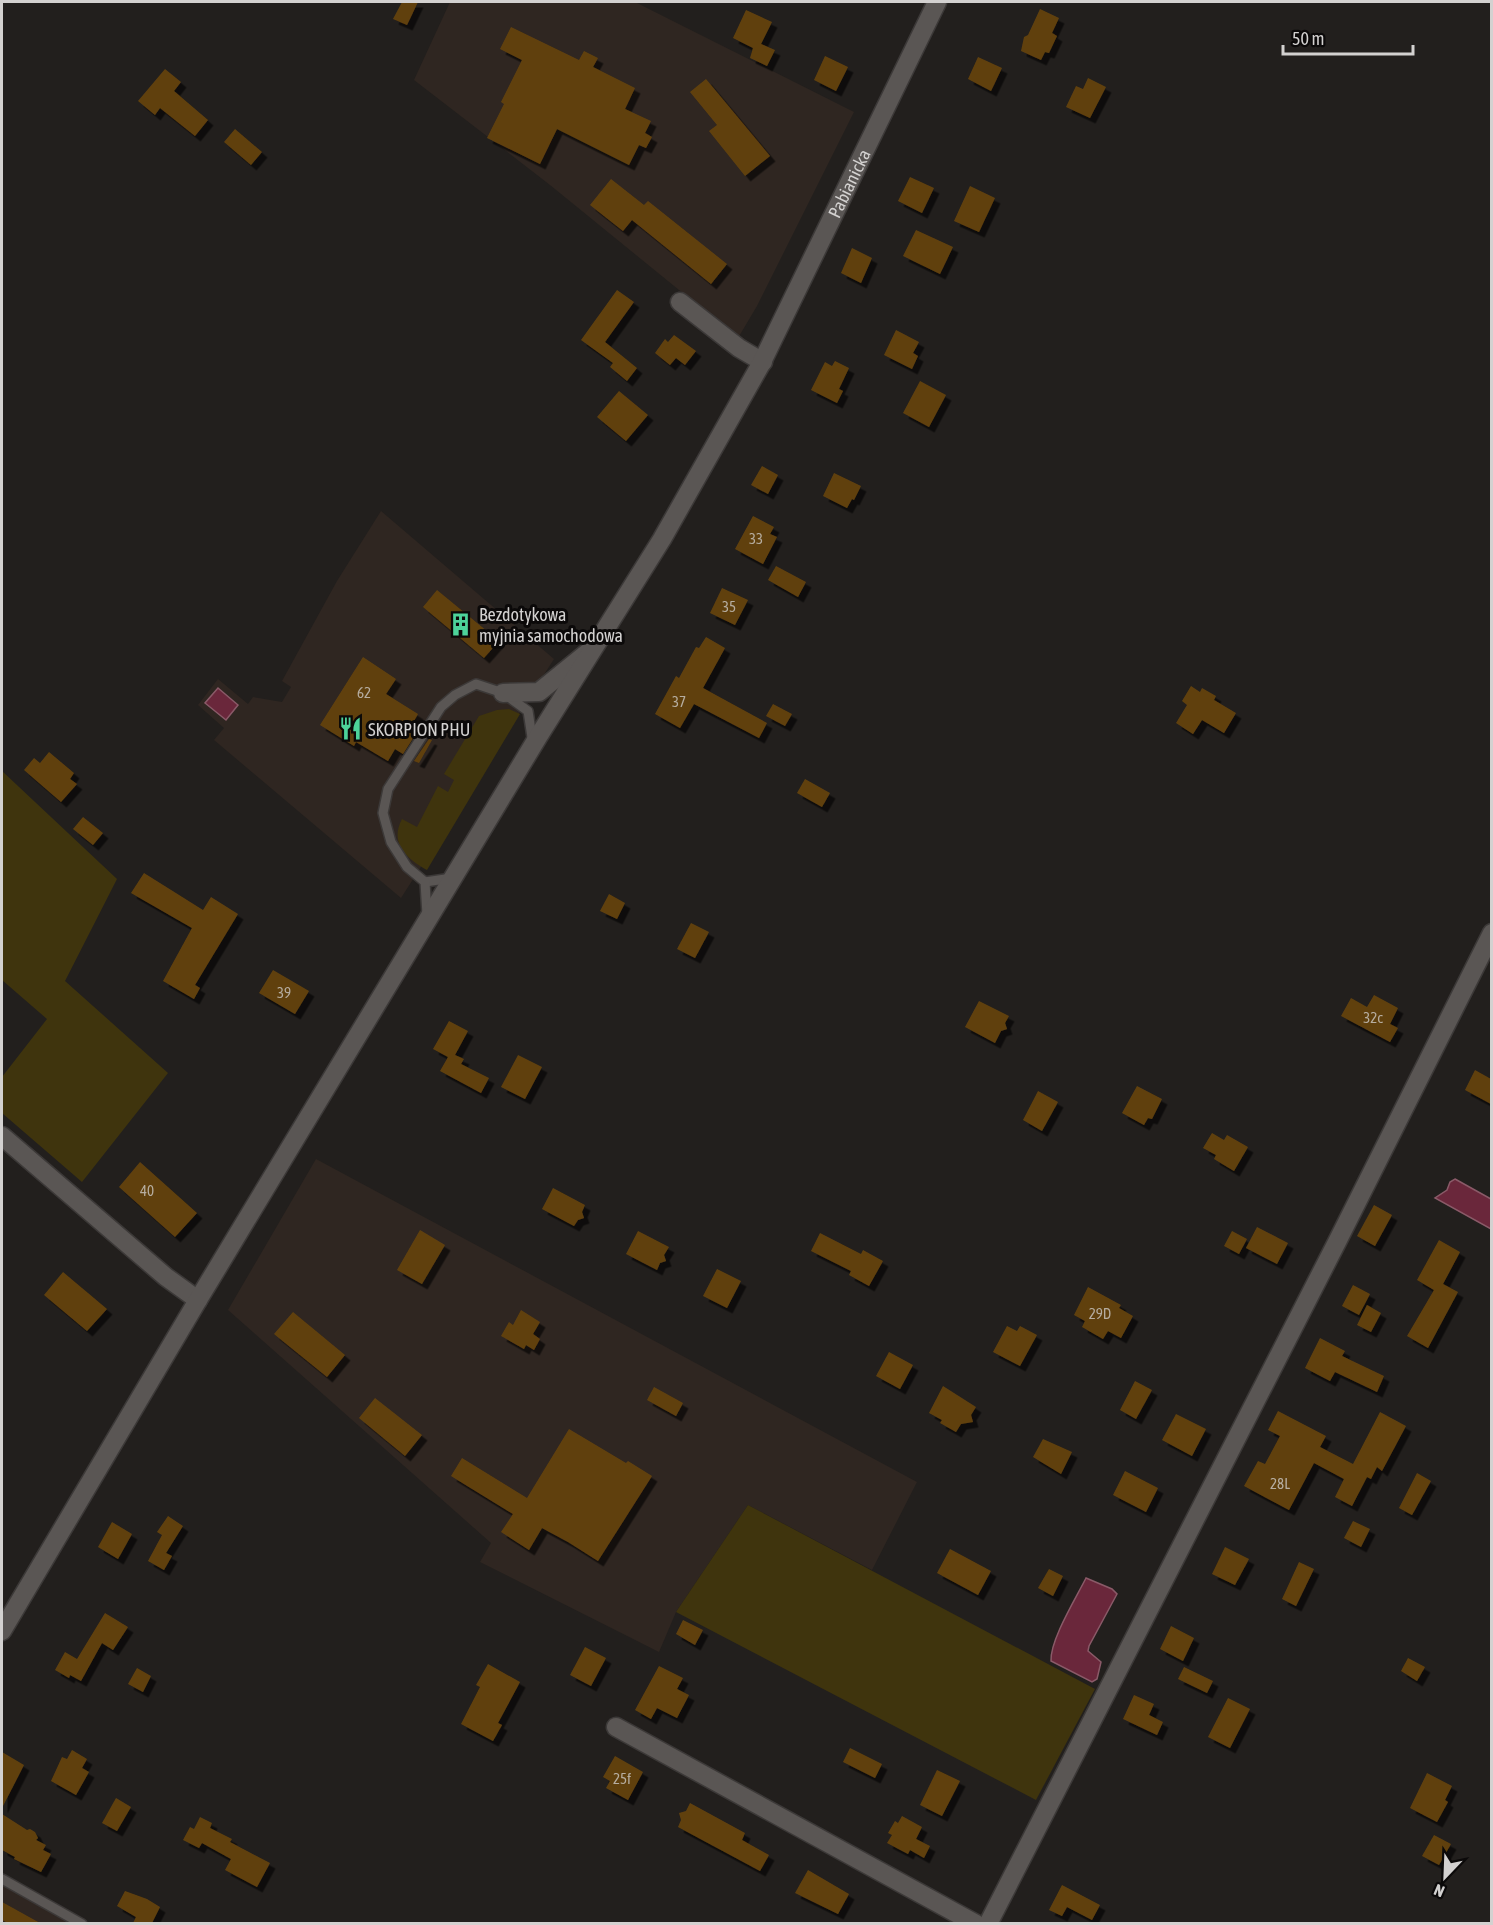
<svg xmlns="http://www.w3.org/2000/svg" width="1493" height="1925" font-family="'Asap Condensed',sans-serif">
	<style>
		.built { fill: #2f2621 }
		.green { fill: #3f340d }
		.water { fill: #6a273b; stroke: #8a5a68; stroke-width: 1.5 }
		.building { fill: #61400e; filter: url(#shadow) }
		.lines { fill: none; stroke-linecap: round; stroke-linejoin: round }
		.service-casing { stroke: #3c3938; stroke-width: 12 }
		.minor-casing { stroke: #3c3938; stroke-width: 21 }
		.tertiary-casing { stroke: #3c3938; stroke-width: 21 }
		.secondary-casing { stroke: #3c3938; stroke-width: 21 }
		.service { stroke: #5a5654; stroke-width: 9 }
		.minor { stroke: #5a5654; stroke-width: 18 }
		.tertiary { stroke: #5a5654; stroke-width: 18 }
		.secondary { stroke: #5a5654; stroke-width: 18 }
		.labels { text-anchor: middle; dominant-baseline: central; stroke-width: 6; stroke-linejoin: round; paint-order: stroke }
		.number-label { font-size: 15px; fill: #b6ada0 }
		.street-label { font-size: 18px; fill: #d3d1d0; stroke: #0b0909 }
		.poi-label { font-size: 18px; fill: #d3d1d0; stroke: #0b0909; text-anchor: start }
	</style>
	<defs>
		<filter id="shadow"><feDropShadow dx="5.5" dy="5.5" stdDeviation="0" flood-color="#0009"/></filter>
	</defs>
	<rect width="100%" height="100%" fill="#221f1d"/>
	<!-- built -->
	<g class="built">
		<polygon points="450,2 635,2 854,112 757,306 738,338 550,185 414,80"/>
		<polygon points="381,511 554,659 401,898 214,740 224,728 198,705 218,679 248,704 253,697 282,702 291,687 282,681 337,581"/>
		<polygon points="316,1159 917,1482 872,1570 748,1505 676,1612 659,1652 480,1562 491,1543 228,1310"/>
		<polygon points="2,1885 69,1923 2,1923"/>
	</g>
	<!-- green -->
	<g class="green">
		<path d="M 509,709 L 520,714 L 427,870 C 407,859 389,843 402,819 L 417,827 L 438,786 L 448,792 L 454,780 L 444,774 L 479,716 L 497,710 Z"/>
		<polygon points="2,771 117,879 65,981 168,1073 82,1182 2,1113 2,1077 47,1019 2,980"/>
		<polygon points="748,1505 1095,1689 1036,1800 676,1612"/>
	</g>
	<!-- water -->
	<g class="water">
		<polygon points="218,688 238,705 226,720 205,703"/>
		<polygon points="1455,1179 1491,1199 1491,1229 1435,1198 1447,1190 1450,1182"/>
		<path d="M 1086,1578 L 1112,1589 L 1117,1594 L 1089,1646 L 1088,1651 L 1101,1662 L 1097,1679 L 1092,1682 L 1051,1661 C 1050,1640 1076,1598 1086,1578 Z"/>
	</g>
	<!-- building -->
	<g class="building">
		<polygon points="402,2 418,2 407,25 393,19"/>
		<polygon points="1040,9 1059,18 1052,33 1057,36 1049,53 1045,52 1041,60 1021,51 1024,37 1028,35"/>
		<polygon points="746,10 772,22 761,44 775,50 767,66 750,58 753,48 733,38"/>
		<polygon points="511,27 579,60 584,51 598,58 593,67 635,88 625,109 651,121 645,133 652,137 646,148 639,145 629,165 557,129 540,164 487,138 504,104 501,102 522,60 500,49"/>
		<polygon points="825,56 848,67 836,91 814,80"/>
		<polygon points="978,57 1002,68 991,91 968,79"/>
		<polygon points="165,69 181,82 174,91 208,120 195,136 160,108 155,115 138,101"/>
		<polygon points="1088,78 1106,87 1090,118 1066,107 1076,86 1083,89"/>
		<polygon points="706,79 770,156 745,176 709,131 717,125 690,92"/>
		<polygon points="235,129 262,152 251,165 224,142"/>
		<polygon points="910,177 934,188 922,213 898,201"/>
		<polygon points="611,179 644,205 648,201 727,264 711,284 632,220 623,231 590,205"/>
		<polygon points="970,186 995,198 979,232 954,221"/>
		<polygon points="916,230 953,247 940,274 903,256"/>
		<polygon points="852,248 872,258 861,283 841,273"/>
		<polygon points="617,290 634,302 605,342 637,368 627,381 610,367 613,363 581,340"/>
		<polygon points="896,330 919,342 913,353 918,356 912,369 884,355"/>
		<polygon points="674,335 696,351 685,365 676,358 670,365 655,353 665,339 668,342"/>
		<polygon points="835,361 849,368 839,389 843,391 837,403 811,390 825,362 832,366"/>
		<polygon points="920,381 946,395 929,427 903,413"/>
		<polygon points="619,391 648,415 626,441 597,417"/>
		<polygon points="762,466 778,475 768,494 751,485"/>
		<polygon points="834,473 861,486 854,500 852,499 847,508 823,496"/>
		<polygon points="753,516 774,527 770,534 777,537 763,564 735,549"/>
		<polygon points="776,566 806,582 798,597 768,580"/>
		<polygon points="722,588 748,600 735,625 710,613"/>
		<polygon points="437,590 499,641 484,658 423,607"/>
		<polygon points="706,637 725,648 703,688 767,723 759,738 694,704 680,728 655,714 676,676 679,678 696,647 699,648"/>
		<polygon points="363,657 396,679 386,694 418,714 410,728 417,732 403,754 395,749 388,761 356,742 354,746 320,725"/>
		<polygon points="1191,686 1200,692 1202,688 1216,696 1214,700 1236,713 1224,733 1202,720 1193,734 1176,723 1187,705 1182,701"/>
		<polygon points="773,704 792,714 785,726 766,716"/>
		<polygon points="429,739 432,740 419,763 414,761"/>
		<polygon points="49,752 74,773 70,779 77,784 61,802 24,770 34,758 40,763"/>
		<polygon points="805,779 830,793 822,807 797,793"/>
		<polygon points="83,817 103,833 93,845 73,829"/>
		<polygon points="144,873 203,910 211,897 238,914 195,985 200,988 194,999 163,981 192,928 131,893"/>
		<polygon points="609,894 625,903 617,919 600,911"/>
		<polygon points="691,923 709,932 695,958 677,949"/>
		<polygon points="273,970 309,991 295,1014 259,993"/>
		<polygon points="1374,995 1398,1008 1390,1024 1398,1028 1390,1042 1341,1016 1351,998 1367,1007"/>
		<polygon points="979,1001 1009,1016 1005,1023 1007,1029 1001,1031 995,1043 965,1027"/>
		<polygon points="449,1021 468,1031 455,1055 464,1059 461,1064 489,1078 481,1093 440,1071 448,1057 433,1049"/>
		<polygon points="518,1055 542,1067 525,1099 501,1087"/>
		<polygon points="1475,1070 1491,1079 1491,1104 1465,1090"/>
		<polygon points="1137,1086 1162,1099 1152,1119 1148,1118 1144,1125 1122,1113"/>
		<polygon points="1038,1091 1058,1102 1042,1131 1023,1120"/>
		<polygon points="1212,1133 1224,1140 1227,1135 1248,1147 1234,1171 1214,1159 1216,1155 1203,1148"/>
		<polygon points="140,1162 197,1213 175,1237 119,1187"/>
		<polygon points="553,1188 585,1205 582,1212 584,1218 578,1220 574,1226 542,1209"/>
		<polygon points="1374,1205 1392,1215 1375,1246 1357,1236"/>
		<polygon points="1257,1227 1288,1243 1277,1264 1246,1248"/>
		<polygon points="420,1230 445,1245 422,1284 397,1270"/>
		<polygon points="638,1231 669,1247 664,1255 666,1261 660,1263 657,1270 626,1254"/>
		<polygon points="1232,1231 1247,1239 1239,1254 1224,1246"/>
		<polygon points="820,1233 861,1254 863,1250 883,1261 869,1286 849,1275 851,1271 811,1251"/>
		<polygon points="1439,1240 1460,1252 1443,1284 1458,1292 1428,1348 1407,1336 1434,1290 1417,1280"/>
		<polygon points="717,1269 741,1281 727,1308 703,1296"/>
		<polygon points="63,1272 107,1309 87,1331 44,1295"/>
		<polygon points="1353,1285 1370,1294 1359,1315 1342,1306"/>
		<polygon points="1088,1287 1121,1305 1119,1308 1133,1316 1121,1338 1108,1331 1103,1339 1082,1327 1085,1321 1074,1315"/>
		<polygon points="1367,1305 1381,1313 1371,1332 1357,1325"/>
		<polygon points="521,1310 540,1322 533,1334 540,1339 534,1350 526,1345 524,1349 501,1336 509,1322 513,1325"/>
		<polygon points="293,1312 345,1355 327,1377 274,1334"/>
		<polygon points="1007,1326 1017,1331 1020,1326 1037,1335 1020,1366 993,1352"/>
		<polygon points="1320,1338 1345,1351 1342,1356 1384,1376 1377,1392 1335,1372 1330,1381 1305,1368"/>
		<polygon points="889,1352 913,1365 900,1389 876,1376"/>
		<polygon points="1135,1381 1152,1390 1136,1419 1120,1410"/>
		<polygon points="943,1386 976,1407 971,1415 973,1422 961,1424 956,1432 940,1423 942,1420 929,1413"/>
		<polygon points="654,1387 683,1403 676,1416 647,1400"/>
		<polygon points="375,1398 422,1435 405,1456 359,1418"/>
		<polygon points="1278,1411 1326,1436 1320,1447 1353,1464 1380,1412 1406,1426 1382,1471 1377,1467 1371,1479 1367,1477 1352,1506 1335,1497 1344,1479 1314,1463 1289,1510 1244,1486 1258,1461 1265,1464 1280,1436 1268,1430"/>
		<polygon points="1176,1414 1206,1429 1192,1456 1162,1440"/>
		<polygon points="569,1429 626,1463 628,1461 652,1476 598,1561 568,1542 542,1528 529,1550 501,1532 513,1514 451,1476 462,1458 527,1498"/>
		<polygon points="1043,1439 1072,1452 1061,1474 1033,1457"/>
		<polygon points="1125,1471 1158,1488 1146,1512 1113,1495"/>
		<polygon points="1417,1473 1431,1481 1412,1515 1399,1508"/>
		<polygon points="168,1516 183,1526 166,1553 172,1556 164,1570 148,1561 162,1535 157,1532"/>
		<polygon points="1353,1521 1370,1529 1361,1547 1344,1538"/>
		<polygon points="112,1522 132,1534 118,1559 98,1547"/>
		<polygon points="1225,1547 1249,1559 1235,1585 1212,1574"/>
		<polygon points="950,1549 991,1571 978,1595 937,1573"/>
		<polygon points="1299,1562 1314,1569 1296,1606 1282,1599"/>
		<polygon points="1049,1569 1063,1576 1053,1596 1038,1588"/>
		<polygon points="105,1613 128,1627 113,1650 102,1643 81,1681 70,1675 69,1678 55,1670 65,1652 77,1659"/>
		<polygon points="683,1620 703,1630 695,1645 676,1634"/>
		<polygon points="1171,1626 1194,1638 1183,1661 1160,1649"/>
		<polygon points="585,1647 606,1658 591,1686 570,1675"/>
		<polygon points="1408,1658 1425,1667 1417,1681 1401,1671"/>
		<polygon points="488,1664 520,1682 498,1723 502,1725 493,1741 461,1724 480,1687 476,1685"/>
		<polygon points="659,1666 683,1678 677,1689 689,1695 677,1718 657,1708 651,1719 635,1710"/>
		<polygon points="1184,1667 1213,1681 1207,1693 1178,1679"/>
		<polygon points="137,1668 151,1676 143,1692 128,1684"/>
		<polygon points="1134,1695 1154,1704 1149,1715 1163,1722 1157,1735 1123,1719"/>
		<polygon points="1228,1698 1250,1709 1230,1748 1208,1737"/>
		<polygon points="850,1748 882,1764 875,1778 843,1762"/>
		<polygon points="72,1750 87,1759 82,1768 89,1772 76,1795 51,1781 62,1757 67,1759"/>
		<polygon points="2,1752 24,1765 2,1808"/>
		<polygon points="615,1756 643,1772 628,1800 606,1788 610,1781 603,1777"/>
		<polygon points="937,1770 960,1781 942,1816 920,1805"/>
		<polygon points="1427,1773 1452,1786 1445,1800 1448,1802 1437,1822 1410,1808"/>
		<polygon points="116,1798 131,1807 117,1831 102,1823"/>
		<polygon points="690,1803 745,1833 742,1840 769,1855 760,1871 678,1827 681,1820 679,1813 686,1811"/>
		<polygon points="2,1814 27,1830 30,1829 35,1832 38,1838 36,1840 46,1845 43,1850 51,1854 41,1872 14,1859 15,1857 2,1850"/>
		<polygon points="902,1816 922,1827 916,1839 930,1846 924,1858 910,1850 908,1854 887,1843 892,1835 888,1833 895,1821 898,1823"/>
		<polygon points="200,1817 212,1823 210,1828 232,1839 230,1842 270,1863 257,1887 225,1870 231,1859 202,1843 199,1848 183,1840 190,1827 194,1829"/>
		<polygon points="1434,1835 1451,1844 1439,1865 1422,1856"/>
		<polygon points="808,1870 849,1894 838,1914 795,1893"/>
		<polygon points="1062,1885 1100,1905 1092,1920 1067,1907 1062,1916 1049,1910"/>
		<polygon points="125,1891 147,1899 160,1907 152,1923 133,1923 136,1917 117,1906"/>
		<polygon points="2,1902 40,1923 8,1923 2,1920"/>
	</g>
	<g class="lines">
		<defs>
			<g id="service">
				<polyline points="425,882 452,878"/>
				<polyline points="427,915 425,882 407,867 391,842 383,813 388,789 441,707 455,695 476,684 503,693 528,711 533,744"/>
				<polyline points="2,1879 82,1924"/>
			</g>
			<g id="minor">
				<polyline points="680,302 739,348 763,362"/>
				<polyline points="503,693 539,692 592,649"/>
				<polyline points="616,1727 976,1924"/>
				<polyline points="988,1924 1337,1242 1492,933"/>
			</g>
			<polyline id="tertiary" points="2,1136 166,1277 198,1300"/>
			<g id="secondary">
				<path id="s1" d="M 2,1631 L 198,1300 L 538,737 L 662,539 L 761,364 L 937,2"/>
			</g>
		</defs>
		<!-- service casing -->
		<use href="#service" class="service-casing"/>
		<!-- minor casing -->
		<use href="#minor" class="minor-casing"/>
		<!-- tertiary casing -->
		<use href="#tertiary" class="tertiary-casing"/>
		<!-- secondary casing -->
		<use href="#secondary" class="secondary-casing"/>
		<!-- service -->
		<use href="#service" class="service"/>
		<!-- minor -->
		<use href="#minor" class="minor"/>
		<!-- tertiary -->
		<use href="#tertiary" class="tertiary"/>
		<!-- secondary -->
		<use href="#secondary" class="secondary"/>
	</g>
	<!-- icons -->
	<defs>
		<symbol id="building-bare" viewBox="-9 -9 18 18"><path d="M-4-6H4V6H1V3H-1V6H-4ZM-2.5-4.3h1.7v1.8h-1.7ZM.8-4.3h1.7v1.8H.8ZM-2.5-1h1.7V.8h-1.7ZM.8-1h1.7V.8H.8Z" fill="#4dd39a" stroke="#0b0909" stroke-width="2.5" paint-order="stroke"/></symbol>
		<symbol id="restaurant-bare" viewBox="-9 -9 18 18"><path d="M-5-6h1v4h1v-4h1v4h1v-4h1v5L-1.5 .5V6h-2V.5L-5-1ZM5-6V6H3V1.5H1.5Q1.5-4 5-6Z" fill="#4dd39a" stroke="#0b0909" stroke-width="2.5" paint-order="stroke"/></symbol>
	</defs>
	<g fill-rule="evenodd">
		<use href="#building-bare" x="444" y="608" width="33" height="33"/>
		<use href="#restaurant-bare" x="334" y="712" width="33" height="33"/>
	</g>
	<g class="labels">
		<!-- number labels -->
		<g class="number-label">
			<text x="756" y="538">33</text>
			<text x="729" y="606">35</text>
			<text x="364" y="692">62</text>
			<text x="679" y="701">37</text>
			<text x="284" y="992">39</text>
			<text x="1373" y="1017">32c</text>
			<text x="147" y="1190">40</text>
			<text x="1100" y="1313">29D</text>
			<text x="1280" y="1483">28L</text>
			<text x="622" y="1778">25f</text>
		</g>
		<!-- street labels -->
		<g class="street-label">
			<text stroke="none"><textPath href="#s1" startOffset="1678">Pabianicka</textPath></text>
		</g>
		<!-- poi labels -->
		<g class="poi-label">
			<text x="479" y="614">Bezdotykowa<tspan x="479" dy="21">myjnia samochodowa</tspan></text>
			<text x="368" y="729">SKORPION PHU</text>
		</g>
	</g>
	<!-- border -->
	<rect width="1493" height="1925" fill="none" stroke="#d3d1d0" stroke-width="6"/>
	<!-- north arrow -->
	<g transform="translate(1445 1877) rotate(203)" stroke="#0b0909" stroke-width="4.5" paint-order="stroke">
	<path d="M0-4.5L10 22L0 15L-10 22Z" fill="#d3d1d0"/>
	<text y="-9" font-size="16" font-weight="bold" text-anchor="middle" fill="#d3d1d0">N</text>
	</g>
	<!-- scale -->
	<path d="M1283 45v9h130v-9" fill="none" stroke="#d3d1d0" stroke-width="3"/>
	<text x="1292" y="45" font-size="18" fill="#d3d1d0" stroke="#0b0909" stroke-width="4.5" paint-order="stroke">50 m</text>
</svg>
